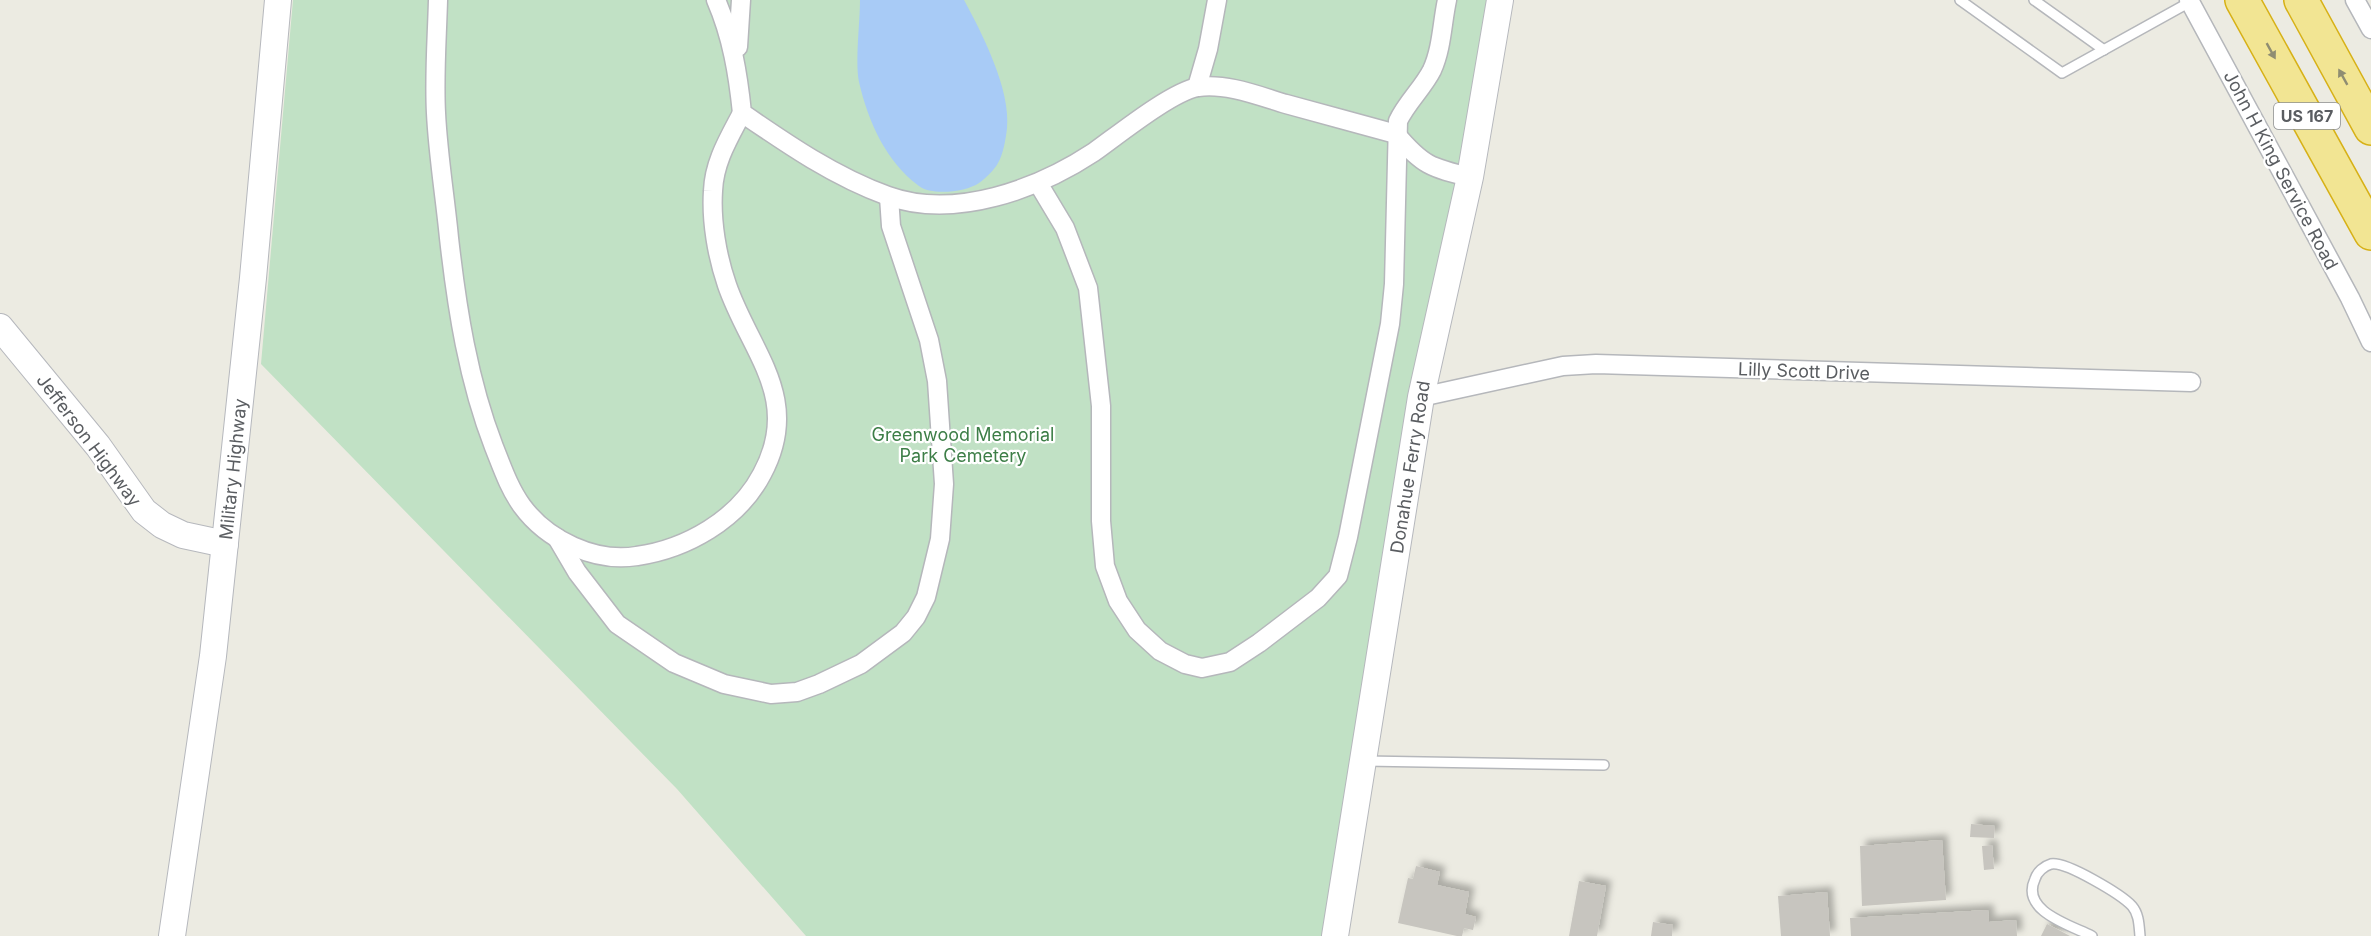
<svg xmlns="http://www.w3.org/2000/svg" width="2371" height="936" font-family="Inter,sans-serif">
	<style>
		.green { fill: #c1e1c5 }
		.water { fill: #a8cbf6 }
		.building { fill: #c7c5bf; filter: url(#shadow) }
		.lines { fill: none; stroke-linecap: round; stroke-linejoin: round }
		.lane-casing { stroke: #b5b7bb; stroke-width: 12 }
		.street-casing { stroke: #b5b7bb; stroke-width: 21 }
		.secondary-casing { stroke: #b6b8bd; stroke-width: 28 }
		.highway-casing { stroke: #d7b117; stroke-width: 36 }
		.lane { stroke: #fff; stroke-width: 9 }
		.street { stroke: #fff; stroke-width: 18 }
		.secondary { stroke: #fff; stroke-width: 26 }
		.highway { stroke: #f2e593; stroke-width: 33 }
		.oneway { fill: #8f8d72 }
		.labels { text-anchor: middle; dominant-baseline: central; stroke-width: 4.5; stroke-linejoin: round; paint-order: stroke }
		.shield { fill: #fff; stroke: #8c8e90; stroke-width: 1.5 }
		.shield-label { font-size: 16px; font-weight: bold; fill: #5a5d61 }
		.street-label { font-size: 18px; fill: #5a5d61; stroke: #fff }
		.park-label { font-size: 18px; fill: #3d7e47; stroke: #fff }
	</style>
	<defs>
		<filter id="shadow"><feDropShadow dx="5.5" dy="-5.5" stdDeviation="3" flood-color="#0004"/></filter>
	</defs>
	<rect width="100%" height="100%" fill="#ecebe2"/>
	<!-- green -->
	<polygon class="green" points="293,0 1493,0 1335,936 806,936 677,789 261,364"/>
	<!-- water -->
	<path class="water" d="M 860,0 L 964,0 C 982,33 1011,90 1007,128 C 1006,138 1003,155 998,163 C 995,169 985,179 979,183 C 966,192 932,196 919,186 C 886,162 868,121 859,82 C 855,60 860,23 860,0 Z"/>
	<!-- building -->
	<g class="building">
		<polygon points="1971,824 1995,826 1994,838 1970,837"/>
		<polygon points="1942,840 1946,900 1862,906 1860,846"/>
		<polygon points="1992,845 1994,869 1984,870 1982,846"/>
		<polygon points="1416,866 1440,872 1437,885 1469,892 1465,914 1476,917 1473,930 1464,928 1462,936 1457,936 1398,923 1408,878 1413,879"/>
		<polygon points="1579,881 1606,886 1597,936 1569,936"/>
		<polygon points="1827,892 1830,936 1781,936 1778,896"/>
		<polygon points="1988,910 1989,922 2016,920 2017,936 1851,936 1850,918"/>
		<polygon points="1653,922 1673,925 1672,936 1651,936"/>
		<polygon points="2047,924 2070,936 2041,936"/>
	</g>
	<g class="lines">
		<defs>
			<g id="lane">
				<polyline points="1960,0 2062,73 2190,2"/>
				<polyline points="2034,0 2104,50"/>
				<polyline points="1365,761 1604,765"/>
				<path d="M 2092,936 C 2070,925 2020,911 2035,879 C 2037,872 2044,866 2051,864 C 2066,861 2122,895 2132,906 C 2139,914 2139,925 2140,936"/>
			</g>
			<g id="street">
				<path d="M 438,0 C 437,38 434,75 436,113 C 438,155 445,196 449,238 C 457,309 468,380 494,447 C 502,467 509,488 522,506 C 547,540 595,563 637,556 C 686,549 738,520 762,474 C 803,398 750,352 727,285 C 717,256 711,221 713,191 C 714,162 729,138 742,113"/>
				<path d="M 716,0 C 732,37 738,74 742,113 C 787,144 835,177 888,196 C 955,220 1038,189 1094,152 C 1118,135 1171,92 1198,87 C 1227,83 1259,96 1286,104 C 1323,114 1359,124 1396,134 C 1422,165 1431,168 1470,177"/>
				<polyline points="2189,0 2350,298 2371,342"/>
				<polyline points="2355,0 2371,29"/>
				<polyline points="738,47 741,0"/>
				<polyline points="1197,87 1208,49 1217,0"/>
				<path d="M 1038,183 L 1065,228 L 1088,288 L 1101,406 L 1101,521 L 1105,566 L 1118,601 L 1137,630 L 1160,651 L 1185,664 L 1202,668 L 1230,662 L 1259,643 L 1318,598 L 1338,576 L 1348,537 L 1390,324 L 1394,284 L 1398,121 C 1407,102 1423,88 1432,70 C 1442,48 1442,23 1447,0"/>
				<polyline points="1421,397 1563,366 1596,364 2191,382"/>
				<polyline points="557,538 577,572 617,624 674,663 724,684 771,694 797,692 819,684 861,664 903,633 916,617 926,597 940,539 944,484 937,381 929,340 891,226 889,197"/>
			</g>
			<g id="secondary">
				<polyline points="0,327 98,446 144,511 162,525 183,535 225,544"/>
				<polyline points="172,936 213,656 253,278 278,0"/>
				<polyline points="1335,936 1421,397 1470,177 1500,0"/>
			</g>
			<g id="highway">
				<polyline points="2242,0 2371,233"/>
				<polyline points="2301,0 2371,128"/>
			</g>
		</defs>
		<!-- lane casing -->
		<use href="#lane" class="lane-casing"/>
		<!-- street casing -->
		<use href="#street" class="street-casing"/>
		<!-- secondary casing -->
		<use href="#secondary" class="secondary-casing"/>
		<!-- highway casing -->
		<use href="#highway" class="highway-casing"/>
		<!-- lane -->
		<use href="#lane" class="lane"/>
		<!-- street -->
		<use href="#street" class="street"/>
		<!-- secondary -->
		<use href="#secondary" class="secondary"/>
		<!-- highway -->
		<use href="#highway" class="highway"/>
	</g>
	<!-- one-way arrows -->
	<defs><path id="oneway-solid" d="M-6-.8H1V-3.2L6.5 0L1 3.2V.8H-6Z" transform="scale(1.5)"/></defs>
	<g class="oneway">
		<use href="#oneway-solid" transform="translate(2271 51) rotate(61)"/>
		<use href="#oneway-solid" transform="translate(2343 77) rotate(-119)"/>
	</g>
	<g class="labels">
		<!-- shield labels -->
		<rect class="shield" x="2274" y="103" width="66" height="26" rx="4.5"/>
		<g class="shield-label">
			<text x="2307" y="116">US 167</text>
		</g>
		<!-- street labels -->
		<g class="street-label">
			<text transform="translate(2281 170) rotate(62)">John H King Service Road</text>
			<text transform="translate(1804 371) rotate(2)">Lilly Scott Drive</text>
			<text transform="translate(89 440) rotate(53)">Jefferson Highway</text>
			<text transform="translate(1410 467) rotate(-81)">Donahue Ferry Road</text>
			<text transform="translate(233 469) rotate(-84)">Military Highway</text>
		</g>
		<!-- park labels -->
		<g class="park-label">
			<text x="963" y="434">Greenwood Memorial<tspan x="963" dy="21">Park Cemetery</tspan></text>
		</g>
	</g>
</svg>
